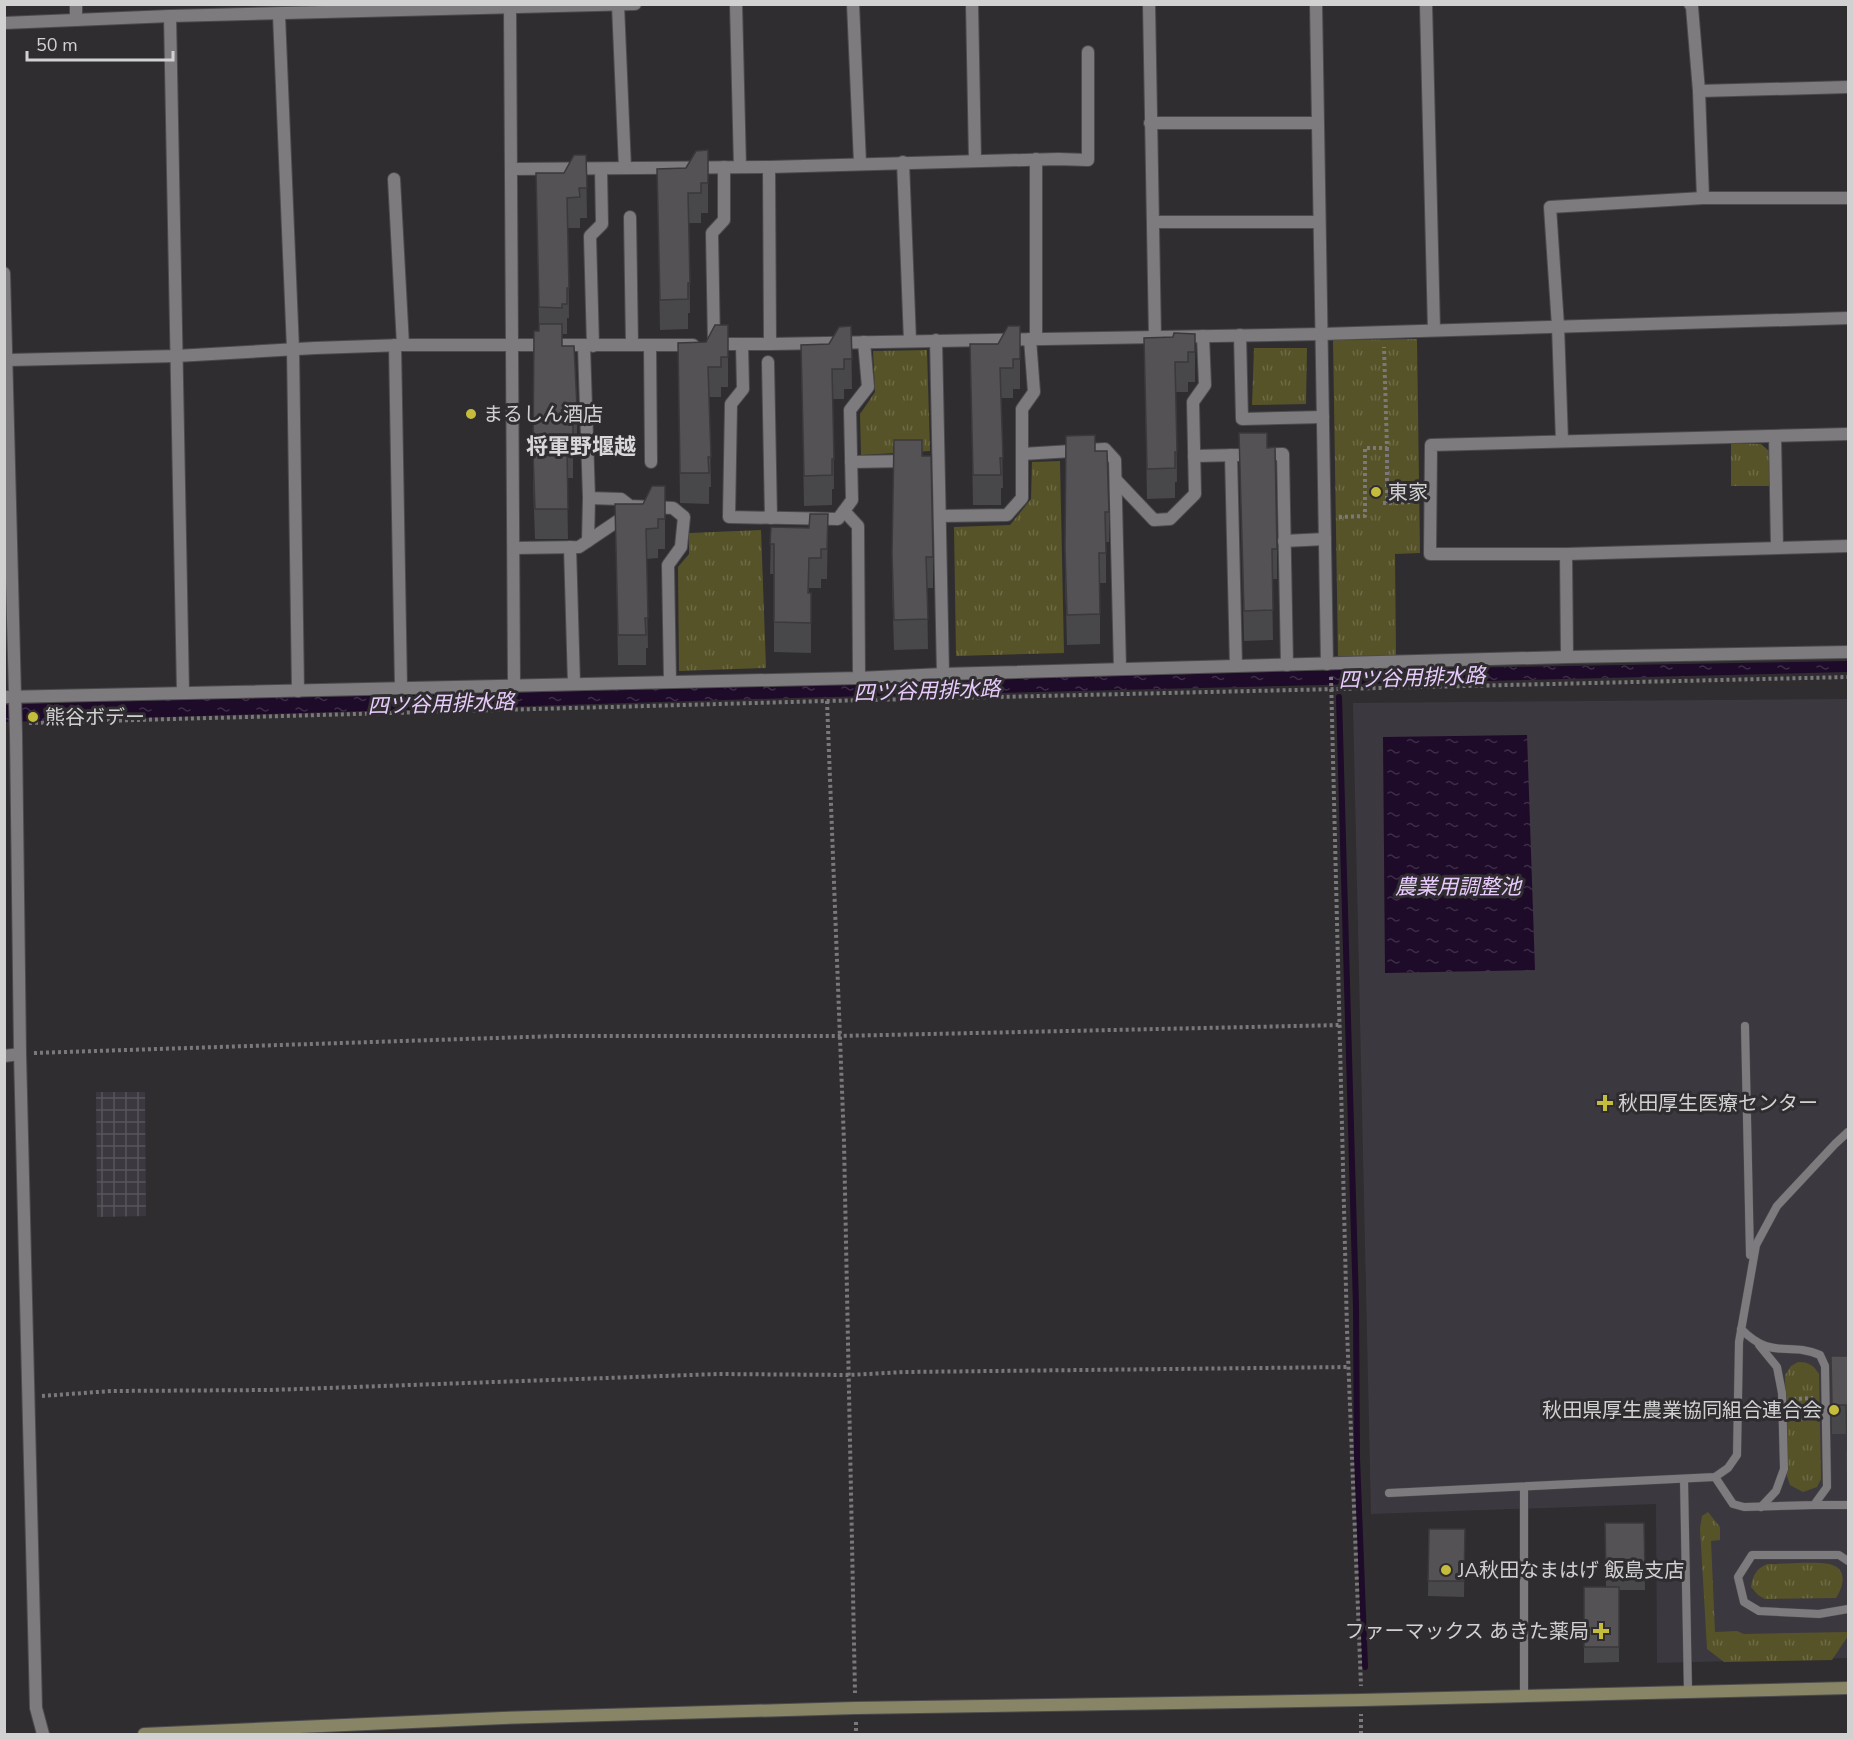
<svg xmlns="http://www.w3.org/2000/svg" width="1853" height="1739" font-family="'Nunito Sans','Noto Sans JP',sans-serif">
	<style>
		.built { fill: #3c383f }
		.industrial { fill: url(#industrial-grid) }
		.grass { fill: url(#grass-tufts) }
		.water { fill: url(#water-ripples) }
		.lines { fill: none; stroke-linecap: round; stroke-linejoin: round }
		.stream { stroke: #1e0a29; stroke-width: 6 }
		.lane-casing { stroke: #4b4a4c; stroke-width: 9 }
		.street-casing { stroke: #4b4a4c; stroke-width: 14 }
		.secondary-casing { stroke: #4b4a4c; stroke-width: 14 }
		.path { stroke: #7a787a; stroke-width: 4; stroke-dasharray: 3 3; stroke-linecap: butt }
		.lane { stroke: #7d7b7e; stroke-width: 8 }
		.street { stroke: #7d7b7e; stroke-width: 12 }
		.secondary { stroke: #888567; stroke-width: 12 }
		.wall { fill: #484749 }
		.building { fill: #545255; stroke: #3b393c; stroke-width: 1.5 }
		.poi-dot { fill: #c6bc3c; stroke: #2f2d30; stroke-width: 2 }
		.labels { text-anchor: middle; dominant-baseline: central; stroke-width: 6; stroke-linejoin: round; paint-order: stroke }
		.poi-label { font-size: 20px; fill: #d2d1d2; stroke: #2f2d30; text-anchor: start }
		.water-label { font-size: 21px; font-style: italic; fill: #e9cbfd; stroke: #2f2d30 }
		.quarter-label { font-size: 22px; font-weight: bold; fill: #d9d7da; stroke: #2f2d30 }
	</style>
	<defs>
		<pattern id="industrial-grid" width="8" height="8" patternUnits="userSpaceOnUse" patternTransform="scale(1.5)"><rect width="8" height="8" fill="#3c383f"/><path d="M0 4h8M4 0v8" fill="none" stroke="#57545a"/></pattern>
		<pattern id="grass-tufts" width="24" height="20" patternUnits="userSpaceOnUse" patternTransform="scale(1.5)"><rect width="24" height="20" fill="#565329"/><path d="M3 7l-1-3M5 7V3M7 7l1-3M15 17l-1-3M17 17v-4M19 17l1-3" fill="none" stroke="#6d6b47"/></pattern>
		<pattern id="water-ripples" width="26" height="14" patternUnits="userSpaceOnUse" patternTransform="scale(1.5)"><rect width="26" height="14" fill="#1e0a29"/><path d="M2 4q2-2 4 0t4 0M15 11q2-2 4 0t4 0" fill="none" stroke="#3e2d47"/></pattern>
	</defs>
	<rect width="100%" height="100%" fill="#2f2d30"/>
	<!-- built -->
	<polygon class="built" points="1848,699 1848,1658 1657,1663 1656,1504 1371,1514 1353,703"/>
	<!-- industrial -->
	<polygon class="industrial" points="96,1092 145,1092 146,1216 97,1217"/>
	<!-- grass -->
	<g class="grass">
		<polygon points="1417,339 1420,553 1395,554 1396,656 1338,657 1333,340"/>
		<polygon points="1254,348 1307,348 1306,404 1252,405"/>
		<polygon points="927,350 930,451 861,455 860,414 875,392 873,351"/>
		<polygon points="1731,443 1761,444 1769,451 1769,486 1731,486"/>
		<polygon points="1060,461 1064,653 956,656 954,527 1010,525 1031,499 1032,462"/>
		<polygon points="761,530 766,668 679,671 678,567 689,554 689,533"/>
		<path d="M 1798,1362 C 1809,1362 1813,1365 1819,1374 L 1821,1479 L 1817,1487 L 1803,1492 L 1790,1485 L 1787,1476 L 1785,1375 L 1791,1366 Z"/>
		<polygon points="1708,1512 1720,1527 1720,1540 1711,1541 1715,1632 1737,1631 1744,1634 1848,1632 1848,1636 1832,1660 1724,1662 1707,1649 1700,1528 1702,1516"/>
		<path d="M 1767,1564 C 1783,1564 1816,1561 1829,1564 C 1848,1568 1844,1586 1836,1598 L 1765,1599 L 1758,1595 L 1751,1587 C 1753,1575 1756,1569 1767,1564 Z"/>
	</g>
	<!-- water -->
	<g class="water">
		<polygon points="1848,661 1848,672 791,698 5,722 5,705 102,701 508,693 1335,670"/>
		<polygon points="1527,735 1535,970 1385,973 1383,737"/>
	</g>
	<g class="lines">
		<!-- stream -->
		<polyline class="stream" points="1339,697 1356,1306 1357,1459 1365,1667"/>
		<defs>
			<g id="lane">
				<polyline points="1745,1026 1750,1255"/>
				<polyline points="1759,1345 1777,1367 1782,1393 1784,1469 1776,1491 1761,1507"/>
				<path d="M 1715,1477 L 1733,1504 L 1744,1507 L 1814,1505 L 1827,1487 L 1825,1366 L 1820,1355 C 1787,1341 1773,1361 1741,1329"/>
				<polyline points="1684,1479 1688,1692"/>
				<polyline points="1524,1488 1524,1696"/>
				<polyline points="1389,1493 1715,1477 1728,1468 1737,1455 1739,1342 1756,1245 1777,1206 1835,1144 1848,1132"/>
				<polyline points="1814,1505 1848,1505"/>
				<polyline points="1848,1561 1839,1555 1752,1555 1738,1577 1744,1602 1759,1611 1819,1614 1848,1609"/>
			</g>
			<g id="street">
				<polyline points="76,4 76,20"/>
				<polyline points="736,4 740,167"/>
				<polyline points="853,4 860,163"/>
				<polyline points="972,4 975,161"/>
				<polyline points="1149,4 1155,337"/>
				<polyline points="1316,4 1327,664"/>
				<polyline points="1426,4 1434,330"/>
				<polyline points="1690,4 1692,7 1699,91 1703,198"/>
				<polyline points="618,5 625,168"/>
				<polyline points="510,8 514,686"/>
				<polyline points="279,15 293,349 298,691"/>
				<polyline points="170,16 183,693"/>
				<polyline points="4,23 170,16 635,4"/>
				<polyline points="1699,91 1848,87"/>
				<polyline points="1150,123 1317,123"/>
				<polyline points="903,162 910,341"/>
				<polyline points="769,167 770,344 1322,334 1848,318"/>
				<polyline points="511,169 769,167 1058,159 1088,160 1088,52"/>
				<polyline points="394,179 403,345"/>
				<polyline points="630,217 632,345"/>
				<polyline points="1153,222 1319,222"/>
				<polyline points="4,273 16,734 20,1054 36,1708 43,1734"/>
				<polyline points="1240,335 1242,419 1323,417"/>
				<polyline points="1036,339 1036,159"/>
				<polyline points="936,340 943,674"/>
				<polyline points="714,344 770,344"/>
				<polyline points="714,344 712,233 724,220 724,167"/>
				<polyline points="742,344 743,389 731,404 729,517 838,519 852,500 850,410 868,387 864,342"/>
				<polyline points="395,345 401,688"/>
				<polyline points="650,345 651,462"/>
				<polyline points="584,346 589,498 621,499 630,506 673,508 684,517 681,547 668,565 670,682"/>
				<polyline points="593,346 590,236 602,224 601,169"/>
				<polyline points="8,360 176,356 315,348 403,345 693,345"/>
				<polyline points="768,362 771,518"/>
				<polyline points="1848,434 1431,445 1430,554 1566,554 1848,546"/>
				<polyline points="1775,436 1777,548"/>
				<polyline points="1562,441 1558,326 1550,207 1703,198 1848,198"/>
				<polyline points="1022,454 1105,449 1115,460 1120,669"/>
				<polyline points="1231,455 1236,666"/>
				<polyline points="1194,456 1283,454 1287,665"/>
				<polyline points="851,462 907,461"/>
				<polyline points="1116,480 1154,520 1170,519 1195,494 1193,402 1205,385 1203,336"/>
				<polyline points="844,511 858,526 859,678"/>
				<polyline points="940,516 1007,515 1022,498 1022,409 1034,392 1030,339"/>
				<polyline points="588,541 589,498"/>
				<polyline points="1284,541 1325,539"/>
				<polyline points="570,547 574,684"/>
				<polyline points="514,548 579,547 628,514"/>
				<polyline points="1566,554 1567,657"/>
				<polyline points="4,697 859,678 943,674 1567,657 1848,652"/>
				<polyline points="4,1056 20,1054"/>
			</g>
			<polyline id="secondary" points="144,1734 503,1718 855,1708 1361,1700 1848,1688"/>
		</defs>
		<!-- lane casing -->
		<use href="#lane" class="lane-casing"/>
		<!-- street casing -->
		<use href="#street" class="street-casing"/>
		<!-- secondary casing -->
		<use href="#secondary" class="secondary-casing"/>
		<!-- path -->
		<g class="path">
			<polyline points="1387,448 1387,503"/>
			<polyline points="1383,503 1418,502"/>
			<polyline points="1339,517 1365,516 1365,448 1387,448 1384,347"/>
			<polyline points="1331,677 1347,1330 1361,1686"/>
			<polyline points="827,701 844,1142 855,1693"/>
			<polyline points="29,723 827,701 1848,677"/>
			<polyline points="34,1053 557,1036 838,1036 1341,1025"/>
			<polyline points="42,1396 111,1391 271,1390 718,1374 849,1375 904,1372 1349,1367"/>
			<polyline points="1793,1399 1813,1398"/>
			<polyline points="1794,1419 1813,1418"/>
			<polyline points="856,1722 856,1734"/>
			<polyline points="1361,1734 1361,1714"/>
		</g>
		<!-- lane -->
		<use href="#lane" class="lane"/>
		<!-- street -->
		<use href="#street" class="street"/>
		<!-- secondary -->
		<use href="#secondary" class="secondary"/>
	</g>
	<!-- wall -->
	<g class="wall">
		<polygon points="708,150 708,213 701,213 701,223 689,223 690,313 688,313 688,329 660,330 657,169 686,168"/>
		<polygon points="586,155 587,218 580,218 580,228 568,228 569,318 567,318 567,334 562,334 562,346 577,407 577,437 573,438 573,478 567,478 568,539 535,539 533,483 534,331 539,331 536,173 564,173"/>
		<polygon points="728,325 728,387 721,387 721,397 709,397 711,487 709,487 709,504 680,503 678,343 706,342"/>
		<polygon points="851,326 852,389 844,389 844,399 833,399 834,489 832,489 832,505 804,506 801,345 829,344"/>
		<polygon points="1020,326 1020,389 1013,389 1013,398 1001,398 1003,488 1001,488 1001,505 973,505 970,344 998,344"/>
		<polygon points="1195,334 1195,382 1188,382 1188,392 1176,392 1177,482 1175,482 1175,498 1147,499 1144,338 1173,337"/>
		<polygon points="1239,433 1267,448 1277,549 1277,579 1272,579 1273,640 1244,641"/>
		<polygon points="1066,436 1109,512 1109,542 1106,542 1106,583 1100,583 1100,644 1067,645 1065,578"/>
		<polygon points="894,440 922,456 933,557 933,588 927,588 928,649 894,650 892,583"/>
		<polygon points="665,486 665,549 658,549 658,558 646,559 648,648 646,648 646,665 618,665 615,504 643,504"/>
		<polygon points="828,514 827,579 821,579 821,588 809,588 809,593 811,593 811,653 774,652 774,574 770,574 771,527 809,528"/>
		<polygon points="1831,1356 1848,1356 1848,1482 1847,1482 1846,1434 1832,1434"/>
		<polygon points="1605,1523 1644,1523 1645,1590 1619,1590 1619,1662 1584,1663 1584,1587 1606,1587"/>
		<polygon points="1429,1529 1465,1529 1464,1597 1428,1596"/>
	</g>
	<!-- building -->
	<g class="building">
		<polygon points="708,150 708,183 701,183 701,193 688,193 690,283 688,283 688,299 660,300 657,169 686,168 696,151"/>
		<polygon points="574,155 586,155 587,188 579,188 580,197 567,198 569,288 567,288 567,304 562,304 562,308 539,307 536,173 564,173"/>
		<polygon points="539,324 562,324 562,346 574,346 577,407 573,407 573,448 567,448 568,509 535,509 533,453 534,331 539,331"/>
		<polygon points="715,325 728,325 728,357 721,357 721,367 708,367 711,457 708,457 709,473 680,473 678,343 706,342"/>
		<polygon points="851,326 852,359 844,359 844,369 832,369 834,459 832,459 832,475 804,476 801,345 829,344 839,327"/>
		<polygon points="1008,326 1020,326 1020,359 1013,359 1013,368 1000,368 1003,458 1000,458 1001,475 973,475 970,344 998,344"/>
		<polygon points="1174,333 1195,334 1195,352 1188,352 1188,362 1175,362 1177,452 1175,452 1175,468 1147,469 1144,338 1173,337"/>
		<polygon points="1239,433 1267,433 1267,448 1275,447 1277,549 1272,549 1273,610 1244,611"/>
		<polygon points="1095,435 1095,451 1107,451 1109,512 1105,512 1106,553 1099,553 1100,614 1067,615 1065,548 1066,436"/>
		<polygon points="894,440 922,440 922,456 931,456 933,557 926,557 928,619 894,620 892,553"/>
		<polygon points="652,486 665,486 665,519 658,519 658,528 646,529 648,618 645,618 646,635 618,635 615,504 643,504"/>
		<polygon points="810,514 828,514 827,549 821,549 821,558 809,558 808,593 811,593 811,623 774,622 774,544 770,544 771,527 809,528"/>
		<polygon points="1831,1356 1848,1356 1848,1452 1847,1452 1846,1405 1832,1405"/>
		<polygon points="1605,1523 1644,1523 1645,1574 1606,1575"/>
		<polygon points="1429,1529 1465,1529 1464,1581 1428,1581"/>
		<rect x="1584" y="1587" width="35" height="60"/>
	</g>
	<!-- markers -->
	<g class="poi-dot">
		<circle cx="471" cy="414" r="6"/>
		<circle cx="1376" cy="492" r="6"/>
		<circle cx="33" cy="717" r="6"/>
		<path d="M1602 1094h6v6h6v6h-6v6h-6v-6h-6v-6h6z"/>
		<circle cx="1834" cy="1410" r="6"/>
		<circle cx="1446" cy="1570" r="6"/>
		<path d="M1598 1622h6v6h6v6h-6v6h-6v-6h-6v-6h6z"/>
	</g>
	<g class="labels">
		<!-- poi labels -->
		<g class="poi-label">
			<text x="483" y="414">まるしん酒店</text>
			<text x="1388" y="492">東家</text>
			<text x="45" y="717">熊谷ボデー</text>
			<text x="1618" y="1103">秋田厚生医療センター</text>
			<text x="1822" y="1410" text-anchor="end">秋田県厚生農業協同組合連合会</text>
			<text x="1458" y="1570">JA秋田なまはげ 飯島支店</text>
			<text x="1589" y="1631" text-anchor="end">ファーマックス あきた薬局</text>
		</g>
		<!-- water labels -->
		<g class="water-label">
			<text transform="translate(1412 678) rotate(-2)">四ツ谷用排水路</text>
			<text transform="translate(927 691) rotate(-2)">四ツ谷用排水路</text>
			<text transform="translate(441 704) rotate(-2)">四ツ谷用排水路</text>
			<text x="1458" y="887">農業用調整池</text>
		</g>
		<!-- quarter labels -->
		<g class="quarter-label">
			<text x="581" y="447">将軍野堰越</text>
		</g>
	</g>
	<!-- border -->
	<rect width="1853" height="1739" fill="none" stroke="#d2d1d2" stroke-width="12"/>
	<!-- scale -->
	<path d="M27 51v9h146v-9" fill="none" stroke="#d2d1d2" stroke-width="3"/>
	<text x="36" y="51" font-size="18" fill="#d2d1d2" stroke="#2f2d30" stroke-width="4.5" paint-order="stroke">50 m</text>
</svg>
